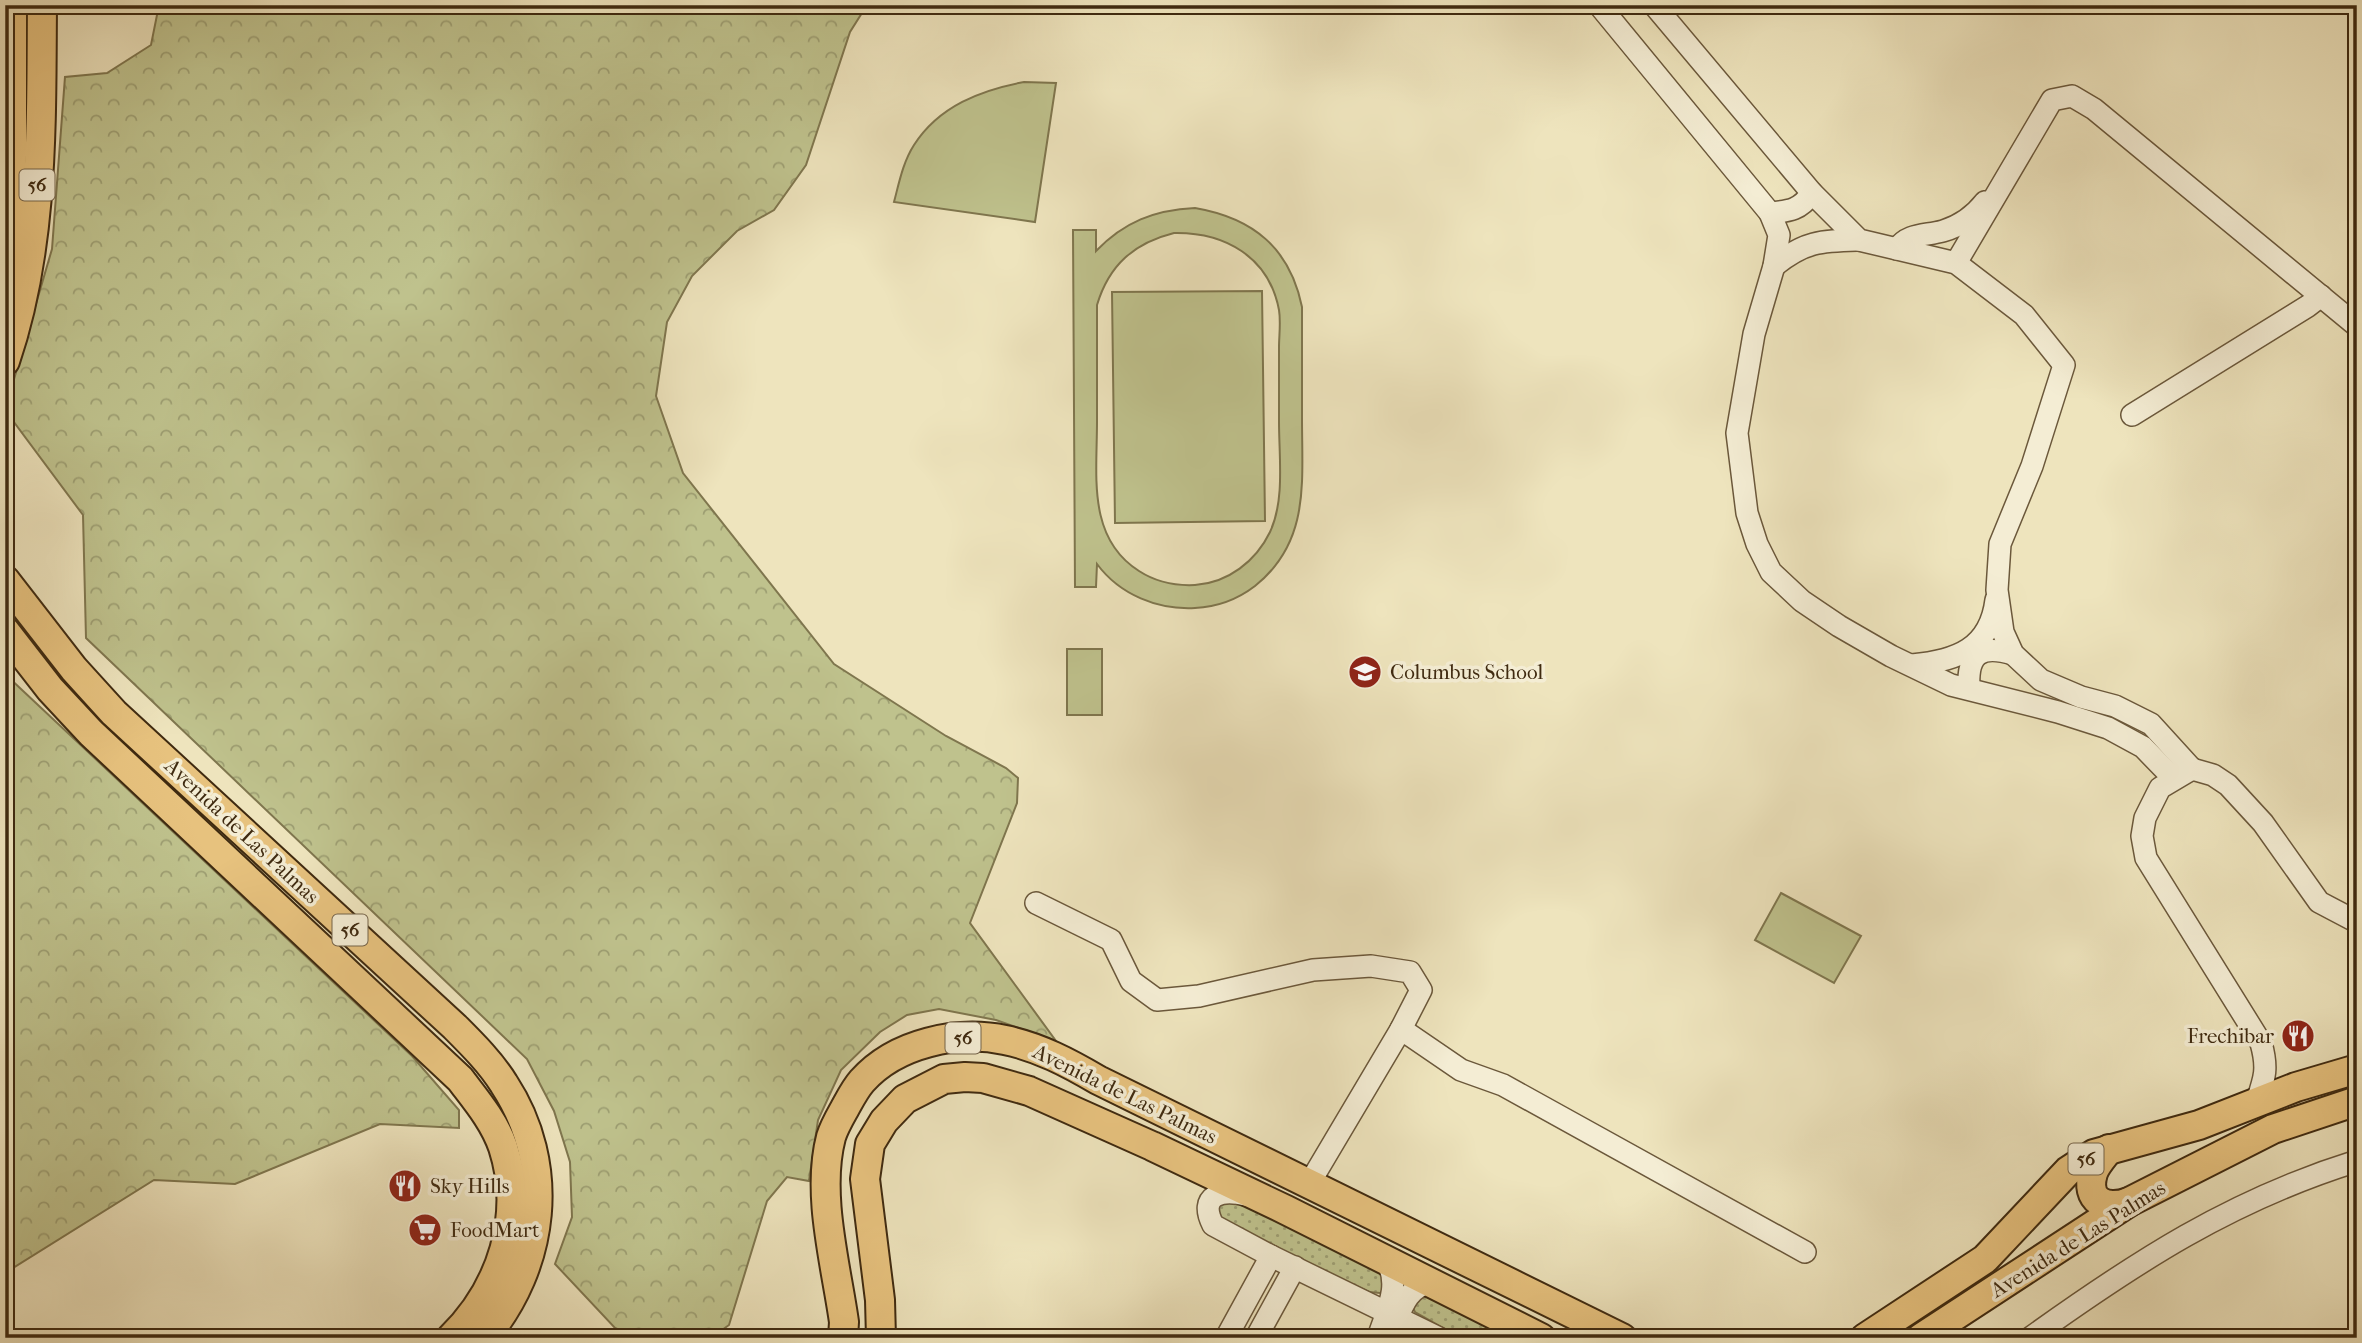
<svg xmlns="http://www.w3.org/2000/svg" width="2362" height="1343" font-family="'IM FELL French Canon',serif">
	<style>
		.grass { fill: url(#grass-dots); stroke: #7f764e; stroke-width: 2 }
		.forest { fill: url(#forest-crowns); stroke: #7f764e; stroke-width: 2 }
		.pitch { fill: #bfc28d; stroke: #7f764e; stroke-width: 2; fill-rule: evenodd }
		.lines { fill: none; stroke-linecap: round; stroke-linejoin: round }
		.minor-casing { stroke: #6b583b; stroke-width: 24 }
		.major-casing { stroke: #3f2a10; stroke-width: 32 }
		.minor { stroke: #f4edd4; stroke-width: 21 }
		.major { stroke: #e7c27e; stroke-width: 28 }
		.labels { text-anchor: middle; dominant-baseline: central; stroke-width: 7; stroke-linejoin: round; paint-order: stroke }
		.shield { fill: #f4edd4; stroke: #75644b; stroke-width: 2 }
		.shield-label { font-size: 19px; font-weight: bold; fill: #3f2a10 }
		.poi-label { font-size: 21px; fill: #3f2a10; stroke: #f4edd4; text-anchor: start }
		.street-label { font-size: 21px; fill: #3f2a10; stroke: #f4edd4 }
	</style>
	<defs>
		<pattern id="grass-dots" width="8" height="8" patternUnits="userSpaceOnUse" patternTransform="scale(1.75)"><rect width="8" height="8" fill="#bfc28d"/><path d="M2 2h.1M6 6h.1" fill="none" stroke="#9d9e72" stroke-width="1.8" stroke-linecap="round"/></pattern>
		<pattern id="forest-crowns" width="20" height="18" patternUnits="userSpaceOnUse" patternTransform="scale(1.75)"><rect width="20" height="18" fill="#bfc28d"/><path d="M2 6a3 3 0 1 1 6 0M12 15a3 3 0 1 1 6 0" fill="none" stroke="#9d9e72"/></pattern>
	</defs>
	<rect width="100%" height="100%" fill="#eee4bd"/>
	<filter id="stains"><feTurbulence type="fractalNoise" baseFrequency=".00286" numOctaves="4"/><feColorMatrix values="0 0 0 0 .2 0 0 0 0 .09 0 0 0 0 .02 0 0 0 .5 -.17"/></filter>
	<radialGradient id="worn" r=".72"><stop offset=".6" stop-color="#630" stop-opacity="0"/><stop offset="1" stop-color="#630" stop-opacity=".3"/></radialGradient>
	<!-- grass -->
	<g class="grass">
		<polygon points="1232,1200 1383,1270 1384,1290 1380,1293 1369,1292 1220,1222 1214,1205"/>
		<polygon points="1422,1293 1517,1338 1461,1338 1415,1312 1413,1308"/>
	</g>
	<!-- forest -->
	<g class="forest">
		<polygon points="159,5 867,5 850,32 806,165 774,210 737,231 692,276 667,322 656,396 683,473 834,664 946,736 1006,768 1018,778 1017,803 970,923 1056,1041 996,1020 939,1009 907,1015 880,1032 841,1070 818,1120 809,1181 787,1177 767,1201 729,1325 711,1338 636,1338 615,1328 555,1264 572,1217 570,1162 554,1111 527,1059 86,638 83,515 5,410 52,249 65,77 107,73 151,45"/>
		<polygon points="5,674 412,1056 459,1110 459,1128 380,1124 235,1184 154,1180 5,1273"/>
	</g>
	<!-- pitch -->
	<g class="pitch">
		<path d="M 1024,82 L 1056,83 L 1035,222 L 894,202 C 899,183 903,162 914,145 C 939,106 981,90 1024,82 Z"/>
		<path d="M 1195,208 C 1253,218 1290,248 1302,307 C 1302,344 1302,382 1302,419 C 1302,483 1310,542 1255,586 C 1238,599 1216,607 1195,608 C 1158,610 1120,595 1097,564 L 1096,587 L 1075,587 L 1073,230 L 1096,230 L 1096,251 C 1124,222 1154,210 1195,208 ZM 1174,233 C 1225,232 1269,257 1279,310 C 1281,322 1279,336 1279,347 C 1279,372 1279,397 1279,422 C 1279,457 1285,500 1270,532 C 1256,561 1228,583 1195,585 C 1175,586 1156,582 1139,571 C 1087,538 1097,476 1097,422 C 1097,383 1097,344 1097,305 C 1109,265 1134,243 1174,233 Z"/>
		<polygon points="1262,291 1265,521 1115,523 1112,292"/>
		<rect x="1067" y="649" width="35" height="66"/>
		<polygon points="1781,893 1861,936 1834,983 1755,940"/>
	</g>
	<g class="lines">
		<defs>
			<g id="minor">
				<polyline points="1599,5 1770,213 1779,235 1774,266 1754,334 1737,433 1747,513 1757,544 1771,572 1802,601 1839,626 1891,656 1951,685 2058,712 2108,728 2143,747 2174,779"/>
				<polyline points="1654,5 1812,193 1859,240 1956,263 2024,315 2064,365 2032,466 2000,544 1997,590 2003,632 2013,654 2041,680 2081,697 2115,706 2151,724 2192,769"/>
				<path d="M 1770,213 C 1790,211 1800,210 1812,193"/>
				<path d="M 1897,249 C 1908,233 1925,236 1943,231 C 1960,226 1974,216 1985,202"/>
				<polyline points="1956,263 2052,100 2072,96 2094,109 2357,326"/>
				<path d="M 1774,266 C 1805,241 1821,241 1859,240"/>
				<polyline points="2132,415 2308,306 2321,296"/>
				<path d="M 1912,665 C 1956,661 1990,649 1996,600"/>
				<path d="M 1969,689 C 1967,655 1979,644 2013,654"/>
				<polyline points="1036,903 1111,940 1131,981 1157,1000 1199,996 1313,970 1371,966 1410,972 1421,990 1401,1029"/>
				<path d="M 2257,1101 C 2265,1077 2268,1068 2261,1043 L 2146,858 L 2142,836 L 2145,818 L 2160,788 L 2192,769 L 2213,775 L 2228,785 L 2263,823 L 2319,902 L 2357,922"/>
				<polyline points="1309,1184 1401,1029 1461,1070 1503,1085 1805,1252"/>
				<path d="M 1246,1195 C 1221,1189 1198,1195 1213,1225 L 1271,1256 L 1439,1338"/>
				<path d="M 1393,1329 C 1402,1307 1407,1287 1432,1282"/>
				<polyline points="1226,1338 1271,1256"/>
				<polyline points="1256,1338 1295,1267"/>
				<path d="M 1378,1338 C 1386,1312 1402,1285 1386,1260"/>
				<path d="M 2030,1338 C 2136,1262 2231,1200 2357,1161"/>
			</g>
			<g id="major">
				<polyline points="5,269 9,235 12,155 12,5"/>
				<path d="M 5,361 C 44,247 41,124 42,5"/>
				<path d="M 5,580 L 74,669 L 114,713 L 455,1027 C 473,1045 491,1063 504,1084 C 557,1165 545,1266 484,1338"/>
				<path d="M 5,631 L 50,689 L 91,733 L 460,1079 C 476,1100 494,1121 503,1147 C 525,1215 502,1288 451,1338"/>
				<path d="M 2109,1149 C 2104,1156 2096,1164 2093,1173 C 2085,1200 2105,1211 2129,1202"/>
				<path d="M 843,1338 L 844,1322 C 836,1265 816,1194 831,1137 C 834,1127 840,1117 845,1108 C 850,1099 855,1089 862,1081 C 896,1043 957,1030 1005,1040 C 1039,1047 1069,1063 1098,1080 L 1622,1338"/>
				<polyline points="881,1338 880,1300 865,1179 870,1144 884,1121 905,1099 944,1079 965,1077 983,1078 1029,1091 1152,1146 1286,1210 1541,1338"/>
				<polyline points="1865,1338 1985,1259 2068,1171 2094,1154 2199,1125 2296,1087 2357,1069"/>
				<polyline points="1921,1338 2129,1202 2273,1129 2357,1101"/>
			</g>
		</defs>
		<!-- minor casing -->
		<use href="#minor" class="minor-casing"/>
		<!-- major casing -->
		<use href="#major" class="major-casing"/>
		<!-- minor -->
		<use href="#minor" class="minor"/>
		<!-- major -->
		<use href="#major" class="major"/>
	</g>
	<!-- icons -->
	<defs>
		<symbol id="school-disc" viewBox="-11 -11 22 22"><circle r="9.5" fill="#8f2418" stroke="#f4edd4"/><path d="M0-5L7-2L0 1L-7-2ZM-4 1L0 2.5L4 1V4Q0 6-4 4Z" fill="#fff"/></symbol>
		<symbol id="restaurant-disc" viewBox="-11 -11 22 22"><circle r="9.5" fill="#8f2418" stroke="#f4edd4"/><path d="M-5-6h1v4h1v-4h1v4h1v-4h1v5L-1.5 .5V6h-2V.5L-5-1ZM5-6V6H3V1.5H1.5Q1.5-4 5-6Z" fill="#fff"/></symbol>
		<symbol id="supermarket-disc" viewBox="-11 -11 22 22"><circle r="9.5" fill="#8f2418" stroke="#f4edd4"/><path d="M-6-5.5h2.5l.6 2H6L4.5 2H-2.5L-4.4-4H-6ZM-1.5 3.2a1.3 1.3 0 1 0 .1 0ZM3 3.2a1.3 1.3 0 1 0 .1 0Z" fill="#fff"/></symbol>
	</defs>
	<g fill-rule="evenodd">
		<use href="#school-disc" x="1346" y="653" width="38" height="38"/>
		<use href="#restaurant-disc" x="2279" y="1017" width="38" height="38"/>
		<use href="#restaurant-disc" x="386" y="1167" width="38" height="38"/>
		<use href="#supermarket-disc" x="406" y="1211" width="38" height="38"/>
	</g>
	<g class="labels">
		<!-- shield labels -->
		<g class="shield">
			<rect x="19.5" y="169.5" width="35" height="31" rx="5"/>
			<rect x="332.5" y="914.5" width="35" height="31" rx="5"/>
			<rect x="945.5" y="1022.5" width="35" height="31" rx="5"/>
			<rect x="2068.5" y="1143.5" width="35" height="31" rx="5"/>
		</g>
		<g class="shield-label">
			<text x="37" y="185">56</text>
			<text x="350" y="930">56</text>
			<text x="963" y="1038">56</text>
			<text x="2086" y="1159">56</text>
		</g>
		<!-- poi labels -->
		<g class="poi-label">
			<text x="1390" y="672">Columbus School</text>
			<text x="2274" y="1036" text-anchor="end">Frechibar</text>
			<text x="430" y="1186">Sky Hills</text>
			<text x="450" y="1230">FoodMart</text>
		</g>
		<!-- street labels -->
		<g class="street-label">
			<text transform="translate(242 831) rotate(43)">Avenida de Las Palmas</text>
			<text transform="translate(1125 1094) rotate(26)">Avenida de Las Palmas</text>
			<text transform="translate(2078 1239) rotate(-32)">Avenida de Las Palmas</text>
		</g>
	</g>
	<!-- margin -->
	<rect width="2362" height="1343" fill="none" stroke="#eee4bd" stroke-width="28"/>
	<rect x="7" y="7" width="2348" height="1329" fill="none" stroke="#3f2a10" stroke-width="3.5"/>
	<rect x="14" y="14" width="2334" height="1315" fill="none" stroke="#3f2a10" stroke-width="2"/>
	<rect width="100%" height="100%" filter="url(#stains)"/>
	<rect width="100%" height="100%" fill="url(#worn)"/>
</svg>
